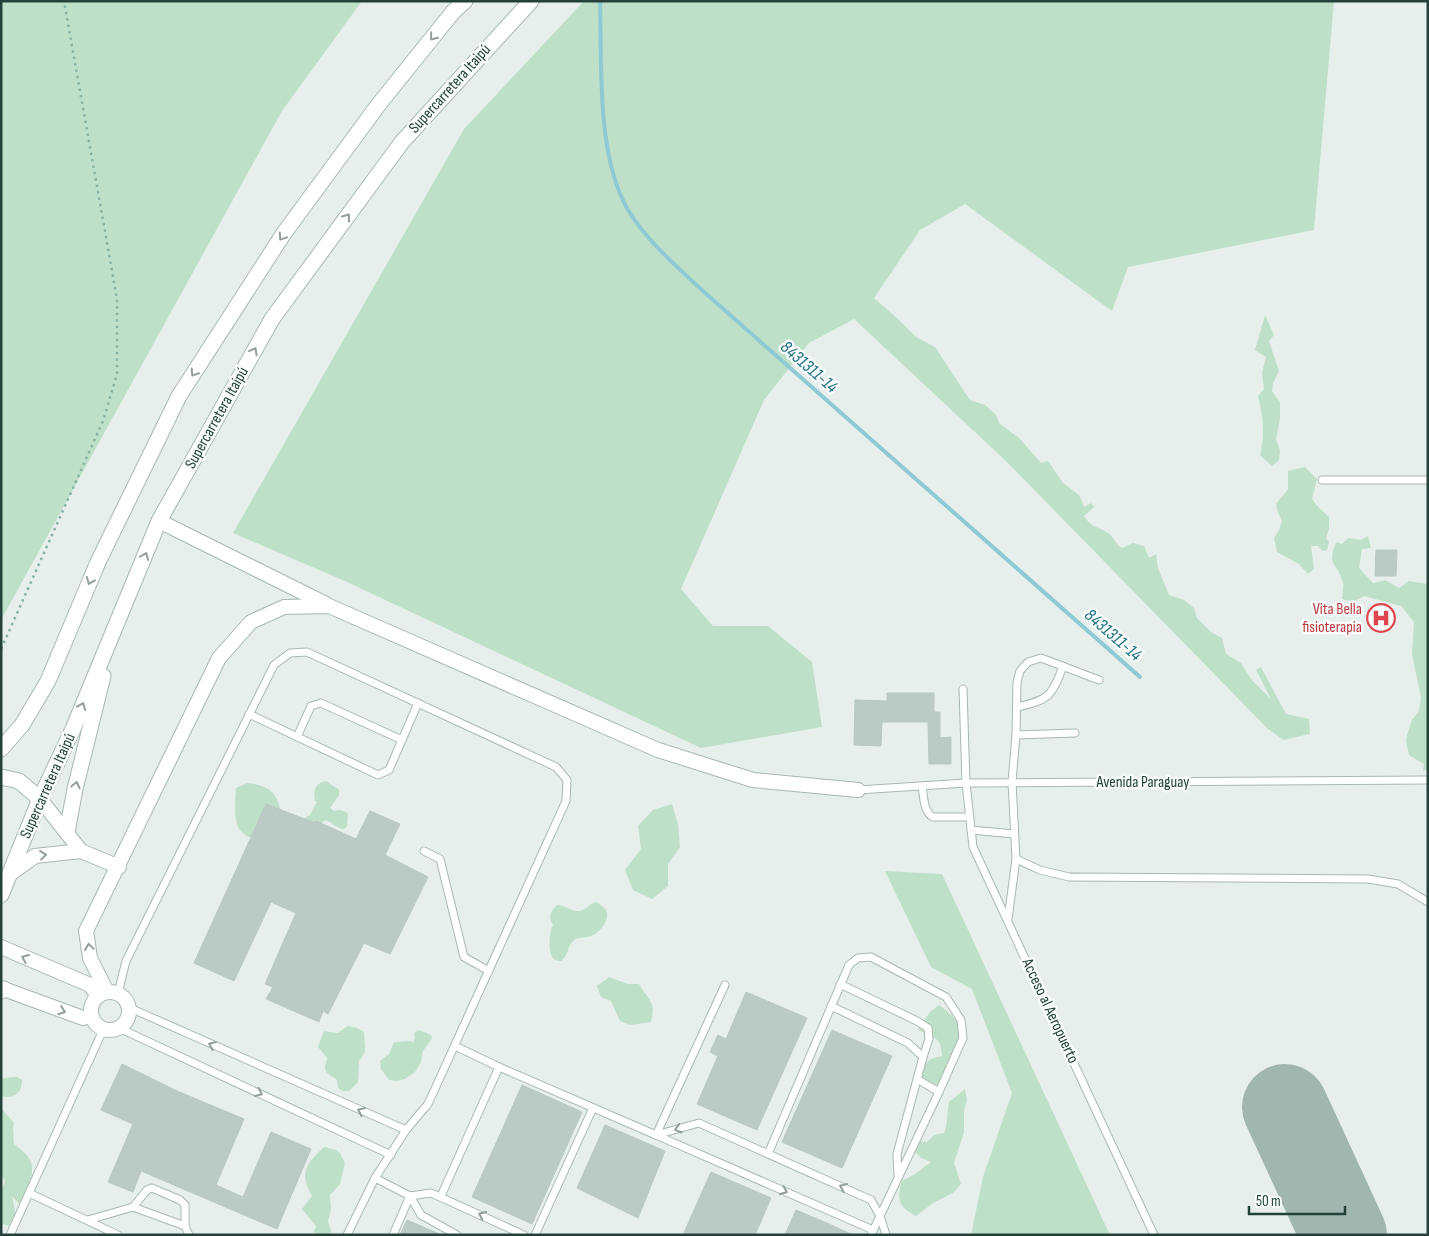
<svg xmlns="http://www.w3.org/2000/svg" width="1429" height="1236" font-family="'Sofia Sans Condensed',sans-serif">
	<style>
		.green { fill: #bfe0c8 }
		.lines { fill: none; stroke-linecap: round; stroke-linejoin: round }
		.stream { stroke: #8ec9d4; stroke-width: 4 }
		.runway { stroke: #a2b6b0; stroke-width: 86 }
		.building { fill: #bbcac4; stroke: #b8c9c2 }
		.service-casing { stroke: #a8b8b2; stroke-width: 9 }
		.minor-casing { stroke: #a8b8b2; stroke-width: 16 }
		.tertiary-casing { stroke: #a8b8b2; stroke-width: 17 }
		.path { stroke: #86b3a5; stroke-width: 2.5; stroke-dasharray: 2.5 4; stroke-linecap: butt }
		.service { stroke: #fff; stroke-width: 7 }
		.minor { stroke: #fff; stroke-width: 14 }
		.tertiary { stroke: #fff; stroke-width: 15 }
		.oneway { stroke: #92a09c }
		.labels { text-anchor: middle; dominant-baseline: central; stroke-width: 5; stroke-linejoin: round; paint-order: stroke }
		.street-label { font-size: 16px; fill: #24423a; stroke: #f7fbf9 }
		.health-label { font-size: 16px; fill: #be3a42; stroke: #f7fbf9; text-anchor: end }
		.water-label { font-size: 18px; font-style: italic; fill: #1c6f80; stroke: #f7fbf9 }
	</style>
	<rect width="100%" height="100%" fill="#e6efeb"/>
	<!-- green -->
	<g class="green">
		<polygon points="1,1 362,1 282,111 1,620"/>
		<path d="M 584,1 L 1334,1 L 1314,230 L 1128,267 L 1112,311 L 965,204 L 920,230 L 874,298 L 899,320 L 916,337 L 935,347 L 970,400 L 985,405 L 996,415 L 999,423 L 1019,438 L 1041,463 L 1048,461 L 1063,483 L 1079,495 L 1084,507 L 1091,503 L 1094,507 L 1084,516 C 1092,528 1097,526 1108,533 C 1114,537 1116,545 1122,548 L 1133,543 L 1144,546 L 1149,558 L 1156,554 L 1158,568 L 1169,595 L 1184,600 L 1194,608 L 1197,618 L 1211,632 L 1222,638 L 1226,654 L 1241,663 L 1251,679 L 1271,699 L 1256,670 L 1261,667 L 1286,714 L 1309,719 L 1310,734 L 1283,740 L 1267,728 L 1007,462 L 854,319 L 809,343 L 764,400 L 681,589 L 713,626 L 768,626 L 812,662 L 822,727 L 701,748 L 347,582 L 233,533 L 464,129 Z"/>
		<path d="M 1265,315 L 1274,335 L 1269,341 L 1279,371 L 1273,383 L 1272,391 L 1280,402 L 1280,419 L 1276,439 L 1280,451 L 1279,460 L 1272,466 L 1260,455 C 1265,436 1263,415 1258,396 L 1264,389 L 1262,373 L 1266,357 L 1255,350 Z"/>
		<path d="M 1305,467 L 1317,479 L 1312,499 C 1316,506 1323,511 1329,517 L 1329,529 L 1326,538 L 1329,542 L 1327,550 L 1323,551 L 1318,546 L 1311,546 L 1314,569 L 1308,574 L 1299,564 L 1277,552 L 1274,538 L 1279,530 L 1282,521 C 1272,500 1276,506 1288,489 L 1288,471 Z"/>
		<path d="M 1368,536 L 1371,548 L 1362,549 L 1359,568 L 1373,583 L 1385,580 L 1399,588 L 1409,581 L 1428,584 L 1428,769 L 1423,771 L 1424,764 L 1409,755 L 1406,741 L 1407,735 L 1412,720 L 1419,711 L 1421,698 L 1412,654 L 1414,622 L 1401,606 L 1364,596 L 1353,602 L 1342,599 C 1342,594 1344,587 1343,583 C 1338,562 1326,568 1336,542 L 1342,544 L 1348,538 L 1361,540 Z"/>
		<path d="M 326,781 L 339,790 L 339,795 L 330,808 L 334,811 C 340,809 344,810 348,814 L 347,826 L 344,829 C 336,828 332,822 325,820 L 317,826 L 301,820 L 310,815 L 317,802 L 315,801 C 313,790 315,783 326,781 Z"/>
		<path d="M 247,783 C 270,785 280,794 281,818 L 260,840 C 230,836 235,812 236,788 Z"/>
		<polygon points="672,804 678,824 680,847 668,864 668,886 652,899 633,890 625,870 641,849 638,826 653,810"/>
		<polygon points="885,871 942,874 1110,1235 971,1235 983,1177 1012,1093 972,989 931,967"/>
		<path d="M 597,902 C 600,905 604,907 606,910 C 611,920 599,933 591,936 C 584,939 578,936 573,941 C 566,948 570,954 561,961 C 557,961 556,961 553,958 C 548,953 549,931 553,925 C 548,916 550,912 557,905 C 565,905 570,911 578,911 C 586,911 589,903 597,902 Z"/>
		<path d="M 609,977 L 628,984 L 639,984 C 649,1001 656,1000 651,1022 L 630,1025 L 620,1021 L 611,1001 L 601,997 L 597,986 Z"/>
		<path d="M 939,1005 C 949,1012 965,1025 960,1040 C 957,1046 952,1050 950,1057 C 946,1069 948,1075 938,1085 L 928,1083 L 920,1076 C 924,1063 928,1058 942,1056 C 941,1036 933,1037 918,1030 L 930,1012 Z"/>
		<polygon points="348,1026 357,1028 364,1032 365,1049 364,1054 359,1061 358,1082 349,1091 343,1091 338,1088 337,1080 326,1072 325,1067 327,1058 318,1047 324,1031 338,1033"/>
		<polygon points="419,1030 431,1035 432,1038 423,1051 421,1062 415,1072 405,1079 397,1081 389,1080 381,1069 380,1061 389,1054 394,1042 411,1041 413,1043 415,1038 414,1033"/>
		<path d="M 11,1077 L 17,1077 L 22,1080 C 23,1092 13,1100 1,1096 L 1,1079 Z"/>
		<path d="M 965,1089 L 967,1100 L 964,1110 L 964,1132 L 954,1163 L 961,1184 L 953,1193 L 933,1203 L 916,1216 C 899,1207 896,1199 902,1181 L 915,1174 L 931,1162 L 921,1158 L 913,1150 L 917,1141 L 927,1142 L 934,1135 L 944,1133 C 948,1122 947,1113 949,1102 Z"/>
		<path d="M 1,1108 L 14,1123 L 13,1128 L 14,1144 C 19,1148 26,1153 29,1158 C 37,1170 28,1195 19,1204 L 12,1196 L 16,1217 L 11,1227 L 1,1223 L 1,1192 L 5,1181 L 1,1174 Z"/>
		<path d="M 324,1147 L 336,1150 L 340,1153 L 345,1163 L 340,1184 L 330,1195 L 331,1210 L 328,1221 L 331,1231 L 330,1235 L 317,1235 L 314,1231 L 316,1226 L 302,1209 L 312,1196 C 299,1172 306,1164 324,1147 Z"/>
	</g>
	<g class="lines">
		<!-- stream -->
		<path class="stream" d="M 600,1 C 602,64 596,155 628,210 C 647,241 676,266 703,291 L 1140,677"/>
		<!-- runway -->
		<polyline class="runway" points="1285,1107 1344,1235"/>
	</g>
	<!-- building -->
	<g class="building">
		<polygon points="1376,550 1397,550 1396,576 1375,576"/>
		<polygon points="887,693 934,693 934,712 940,712 940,738 951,737 951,764 929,764 928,722 882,722 881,746 854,745 855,700 887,701"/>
		<polygon points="266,804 315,823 316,821 356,839 370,811 400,824 385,855 428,877 390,954 364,943 328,1014 323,1011 319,1022 266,999 273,987 265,984 296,913 271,902 234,981 194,963"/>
		<polygon points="746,992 807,1018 757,1130 697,1104 718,1056 710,1052 718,1035 726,1039"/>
		<polygon points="832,1030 892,1056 842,1168 782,1142"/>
		<polygon points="122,1064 177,1091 244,1119 216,1185 243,1197 271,1132 311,1149 277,1229 141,1171 133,1192 108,1182 133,1124 101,1110"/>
		<polygon points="522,1085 582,1112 532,1224 472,1197"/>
		<polygon points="605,1125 665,1151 638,1218 577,1188"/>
		<polygon points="711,1172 771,1198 755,1235 683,1235"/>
		<polygon points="796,1210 829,1224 853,1235 785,1235"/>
		<polygon points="407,1220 442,1235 400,1235"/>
	</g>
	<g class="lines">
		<defs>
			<g id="service">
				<polyline points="1322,480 1428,480"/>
				<polyline points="963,689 966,783 973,847 1154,1235"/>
				<path d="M 1017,707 C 1048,700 1052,697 1063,666"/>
				<polyline points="249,714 378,775 389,770 418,703"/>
				<polyline points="1016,735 1017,682 1020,671 1028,662 1041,658 1099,680"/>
				<polyline points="297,737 311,706 321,703 402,740"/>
				<path d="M 922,786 C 924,797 923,811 933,817 L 969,817"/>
				<polyline points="858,790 966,783 1428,780"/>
				<polyline points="971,830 1014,834"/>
				<polyline points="424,851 440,859 464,957 489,971"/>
				<polyline points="1016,859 1040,870 1069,877 1368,879 1398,884 1428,902"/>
				<polyline points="1008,919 1016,859 1012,782 1016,735 1075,733"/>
				<polyline points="840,984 917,1021 928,1028 929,1039 923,1057"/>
				<polyline points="118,993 126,961 274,665 290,653 307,652 556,767 567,780 566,801 428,1104 406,1130 375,1178 347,1235"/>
				<polyline points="831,1006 908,1043 923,1057 897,1154 898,1175"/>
				<polyline points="130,1008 406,1130"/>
				<polyline points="119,1028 391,1155"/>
				<polyline points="455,1046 499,1067"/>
				<polyline points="917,1079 939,1092"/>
				<polyline points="768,1154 849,965 858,958 871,957 946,997 961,1020 963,1038 939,1092 871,1235"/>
				<polyline points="375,1178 410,1196 393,1235"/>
				<polyline points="29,1193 118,1235"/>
				<polyline points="441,1196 499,1067 656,1135 725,985"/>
				<polyline points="133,1207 147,1190 152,1188 180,1200 185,1205 185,1226"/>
				<polyline points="88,1220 133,1207 185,1226 189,1235"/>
				<polyline points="873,1230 656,1135 699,1123 871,1200 880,1216 886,1235"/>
				<polyline points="10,1235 103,1030"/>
				<polyline points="457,1235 421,1215 410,1196 431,1193 524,1235"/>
				<polyline points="535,1235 593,1108"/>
			</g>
			<g id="minor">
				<polyline points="159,521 326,604"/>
				<polyline points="40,799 81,851"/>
				<polyline points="10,874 35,856 81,851 119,867"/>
				<polyline points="1,947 90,985 98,996"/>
				<polyline points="1,988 83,1018 91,1016"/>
				<circle cx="110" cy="1011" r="19"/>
				<polyline points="107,992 90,958 86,931 219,658 251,622 284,607 329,606 658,750 753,780 858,790"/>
			</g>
			<g id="tertiary">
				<polyline points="1,749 22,725 48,681 98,562 179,396 284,233 379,104 453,12 465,1"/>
				<polyline points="1,777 19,781 40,799"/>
				<polyline points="67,832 75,789 103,676"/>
				<polyline points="1,895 40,799 73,729 159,521 272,319 402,142 531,1"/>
				<polyline points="1,991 4,989"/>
			</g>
		</defs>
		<!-- service casing -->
		<use href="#service" class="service-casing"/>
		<!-- minor casing -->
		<use href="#minor" class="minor-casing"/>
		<!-- tertiary casing -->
		<use href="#tertiary" class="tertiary-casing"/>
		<!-- path -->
		<polyline class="path" points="1,649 103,421 117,374 117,299 64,1"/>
		<!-- service -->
		<use href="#service" class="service"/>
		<!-- minor -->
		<use href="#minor" class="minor"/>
		<!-- tertiary -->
		<use href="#tertiary" class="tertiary"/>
	</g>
	<!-- one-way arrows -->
	<defs><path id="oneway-chevron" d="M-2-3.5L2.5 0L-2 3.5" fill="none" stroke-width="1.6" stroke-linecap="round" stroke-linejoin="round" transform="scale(1.25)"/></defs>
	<g class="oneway">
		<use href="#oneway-chevron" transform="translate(433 37) rotate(129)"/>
		<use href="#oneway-chevron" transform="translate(347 217) rotate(-54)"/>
		<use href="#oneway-chevron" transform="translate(282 237) rotate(124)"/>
		<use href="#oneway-chevron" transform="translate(254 351) rotate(-61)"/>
		<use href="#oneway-chevron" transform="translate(194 373) rotate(123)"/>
		<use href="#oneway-chevron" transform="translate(145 556) rotate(-67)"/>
		<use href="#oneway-chevron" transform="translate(90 581) rotate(112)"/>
		<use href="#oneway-chevron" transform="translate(82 706) rotate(-68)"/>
		<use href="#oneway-chevron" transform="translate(76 785) rotate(-77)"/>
		<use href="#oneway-chevron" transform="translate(43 855) rotate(-7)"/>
		<use href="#oneway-chevron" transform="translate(89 947) rotate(-98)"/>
		<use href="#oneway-chevron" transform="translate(25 958) rotate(-157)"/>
		<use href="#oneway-chevron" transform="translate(62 1011) rotate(20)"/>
		<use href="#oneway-chevron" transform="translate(212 1045) rotate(-156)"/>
		<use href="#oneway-chevron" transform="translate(259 1093) rotate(25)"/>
		<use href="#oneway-chevron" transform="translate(361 1111) rotate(-156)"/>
		<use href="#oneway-chevron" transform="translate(678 1129) rotate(164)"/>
		<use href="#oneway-chevron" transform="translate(843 1187) rotate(-156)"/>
		<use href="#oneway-chevron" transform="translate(784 1191) rotate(24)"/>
		<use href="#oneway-chevron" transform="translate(482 1215) rotate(-155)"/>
	</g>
	<!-- icons -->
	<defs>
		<symbol id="hospital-ring" viewBox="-11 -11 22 22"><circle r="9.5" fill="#f7fbf9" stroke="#e0444e" stroke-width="1.5"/><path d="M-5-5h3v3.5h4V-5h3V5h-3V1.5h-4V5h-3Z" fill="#e0444e"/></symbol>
	</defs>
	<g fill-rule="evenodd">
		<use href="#hospital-ring" x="1365" y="602" width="32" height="32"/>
	</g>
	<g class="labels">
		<!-- street labels -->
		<g class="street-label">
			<text transform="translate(450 89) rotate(-48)">Supercarretera Itaipú</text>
			<text transform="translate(217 418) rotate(-61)">Supercarretera Itaipú</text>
			<text x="1143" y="782">Avenida Paraguay</text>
			<text transform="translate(48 786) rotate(-66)">Supercarretera Itaipú</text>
			<text transform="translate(1050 1011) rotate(65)">Acceso al Aeropuerto</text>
		</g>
		<!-- health labels -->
		<g class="health-label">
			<text x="1362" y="609">Vita Bella<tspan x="1362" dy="18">fisioterapia</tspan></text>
		</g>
		<!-- water labels -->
		<g class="water-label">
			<text transform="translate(809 367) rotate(41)">8431311-14</text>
			<text transform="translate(1113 635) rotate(41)">8431311-14</text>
		</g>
	</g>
	<!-- border -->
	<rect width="1429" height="1236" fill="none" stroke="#24423a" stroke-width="5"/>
	<!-- scale -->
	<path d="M1249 1206v8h96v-8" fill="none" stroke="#24423a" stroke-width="2.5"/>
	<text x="1256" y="1206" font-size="15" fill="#24423a" stroke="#f7fbf9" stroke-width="4" paint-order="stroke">50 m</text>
</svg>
